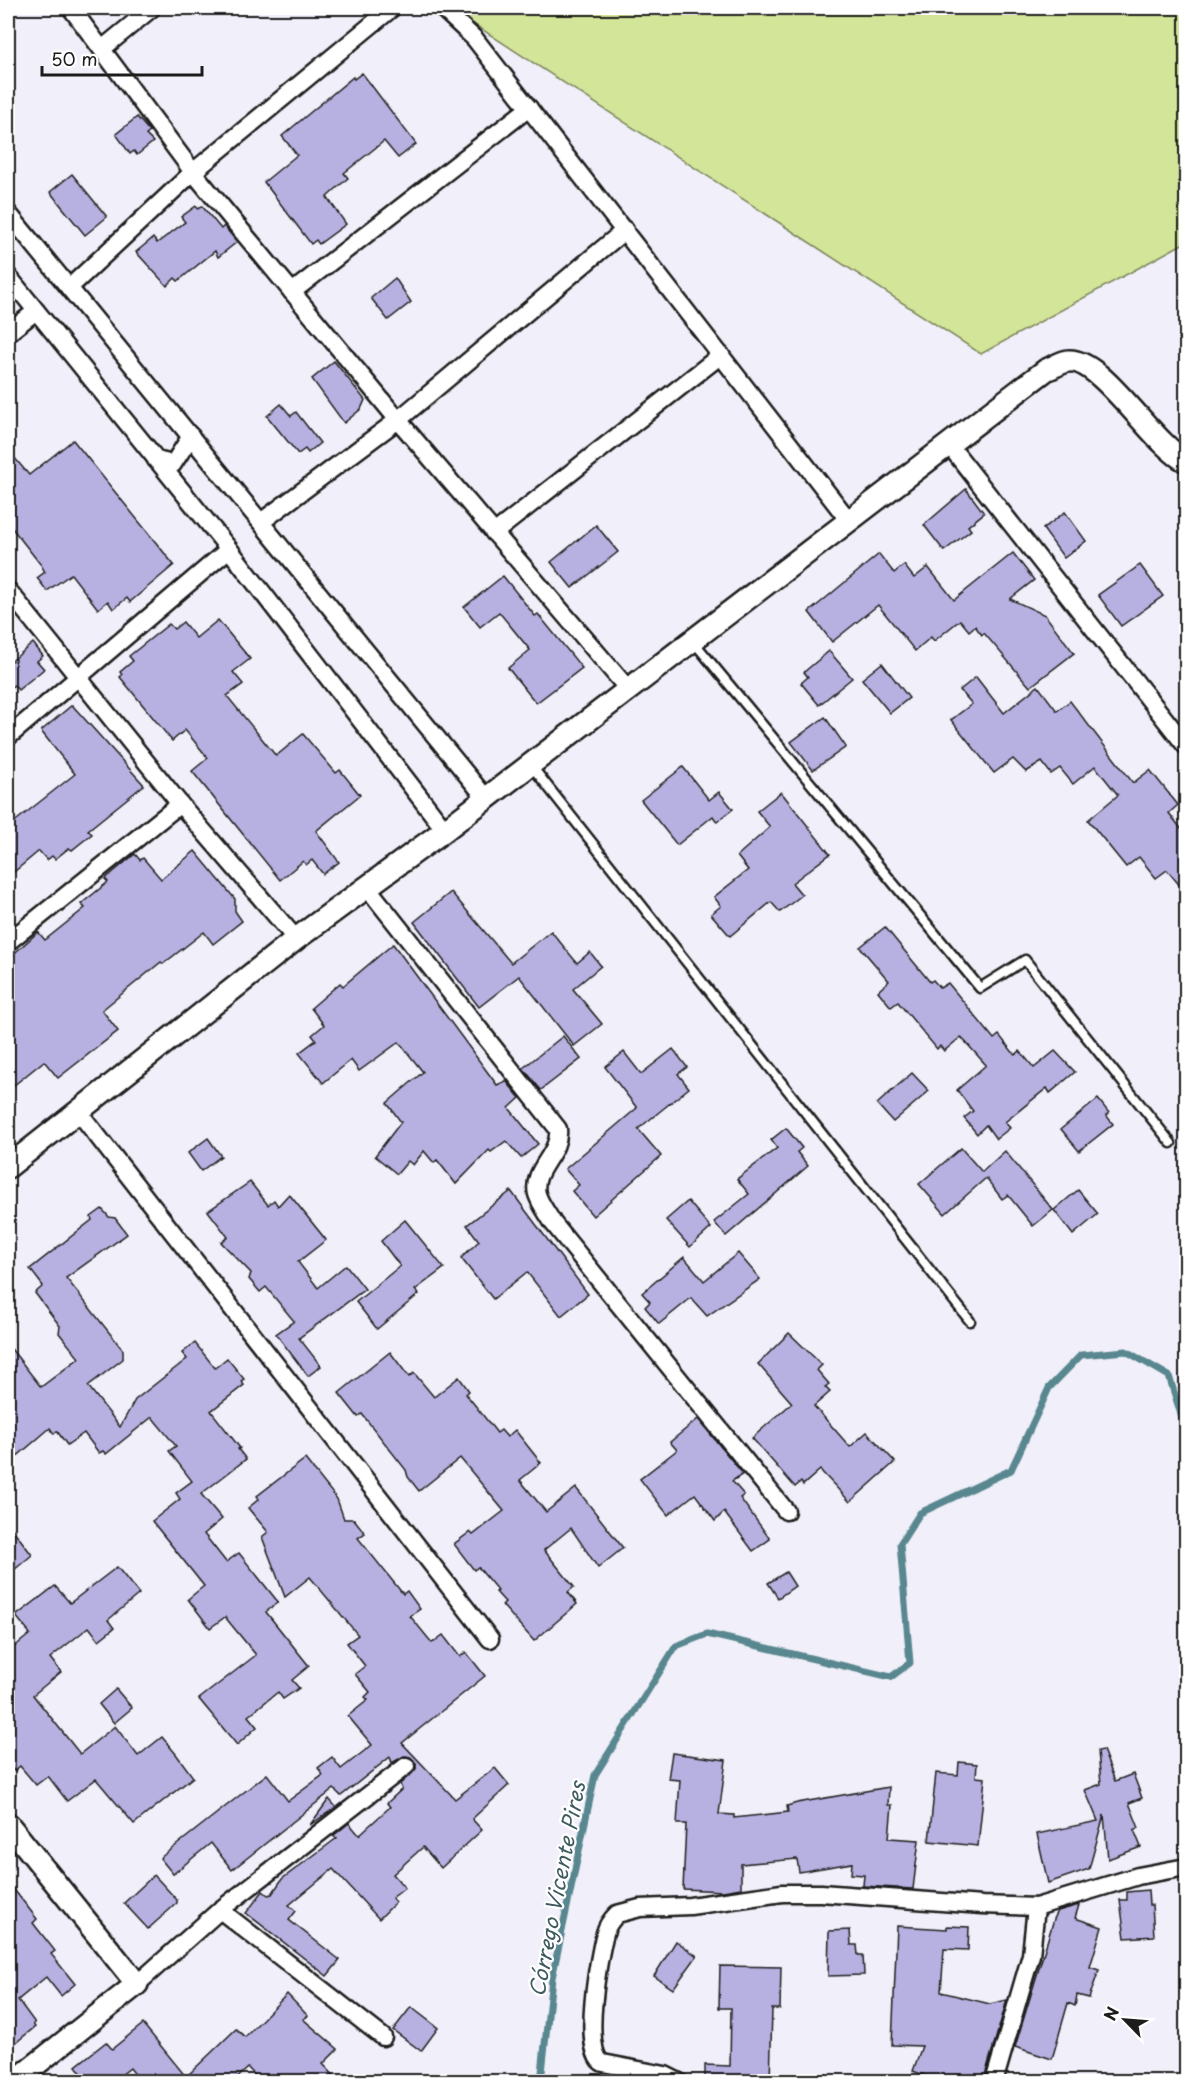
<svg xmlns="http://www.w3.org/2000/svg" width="1194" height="2089" font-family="'Playpen Sans',sans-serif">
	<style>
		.green { fill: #d3e599; stroke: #78805a; stroke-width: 1.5 }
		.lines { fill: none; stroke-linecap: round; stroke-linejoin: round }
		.stream { stroke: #58878f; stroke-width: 7 }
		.building { fill: #b7b1e2; stroke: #1c1c1c; stroke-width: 1.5 }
		.service-casing { stroke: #1c1c1c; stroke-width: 13 }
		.minor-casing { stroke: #1c1c1c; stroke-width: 21 }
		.tertiary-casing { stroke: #1c1c1c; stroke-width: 26 }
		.service { stroke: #fff; stroke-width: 8 }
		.minor { stroke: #fff; stroke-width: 16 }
		.tertiary { stroke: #fff; stroke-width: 21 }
		.labels { text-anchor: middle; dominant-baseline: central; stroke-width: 4.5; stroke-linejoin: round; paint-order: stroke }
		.water-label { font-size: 21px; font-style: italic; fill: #3f5b5f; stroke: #fff }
	</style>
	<rect width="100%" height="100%" fill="#f1eff9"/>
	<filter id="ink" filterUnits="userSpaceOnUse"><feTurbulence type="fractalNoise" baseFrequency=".0167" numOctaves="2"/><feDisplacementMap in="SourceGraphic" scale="12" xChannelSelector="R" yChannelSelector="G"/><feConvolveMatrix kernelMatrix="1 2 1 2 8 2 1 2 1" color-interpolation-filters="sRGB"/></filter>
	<g filter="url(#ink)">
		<!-- green -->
		<polygon class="green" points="449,8 1186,8 1186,242 981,354"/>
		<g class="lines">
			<!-- stream -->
			<polyline class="stream" points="541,2082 552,1978 595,1775 676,1646 707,1634 891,1677 910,1663 900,1544 920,1513 1011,1470 1049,1388 1081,1355 1126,1351 1169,1376 1183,1421 1186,1422"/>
		</g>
		<!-- building -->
		<g class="building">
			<polygon points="362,73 416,144 398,158 384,141 344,173 348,178 327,197 346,224 319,244 316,240 311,244 264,182 297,155 282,136 353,77 354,79"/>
			<polygon points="137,117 150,132 146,135 153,142 137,155 134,151 130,154 116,134"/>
			<polygon points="72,174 107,217 85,235 50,192"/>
			<polygon points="196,206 198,209 202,206 221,229 224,226 237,242 218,257 215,251 183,277 178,281 175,278 167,286 136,252 153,238 157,243 185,222 181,217"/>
			<polygon points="395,278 411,302 388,320 371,298"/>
			<polygon points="334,361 365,400 361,409 344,423 312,379"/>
			<polygon points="281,404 291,416 296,412 320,443 308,453 305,449 298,454 267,416"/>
			<polygon points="73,440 174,565 130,602 127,598 113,609 108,601 98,609 71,574 47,591 37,578 45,572 41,565 8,523 8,450 29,475"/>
			<polygon points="966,489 984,513 968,526 971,530 944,551 924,525"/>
			<polygon points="1065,512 1086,541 1064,558 1043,529"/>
			<polygon points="596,525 618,552 572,588 551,562"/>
			<polygon points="1013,553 1034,580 1010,599 1045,615 1074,653 1030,687 984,633 982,635 975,626 969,631 960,620 934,641 931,637 915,651 878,605 832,642 809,612 879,554 894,573 904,565 914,578 928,567 954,600"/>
			<polygon points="1140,565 1163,596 1121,626 1098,595"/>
			<polygon points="503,576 535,616 538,614 582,668 536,703 508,668 530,650 499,612 480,627 464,607"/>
			<polygon points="218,620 250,659 233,672 243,684 227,696 276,756 303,734 336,773 340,770 360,795 316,831 339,862 323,874 312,860 306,865 303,861 280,880 192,771 208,758 185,730 172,741 120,677 122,675 120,672 133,661 129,656 169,624 174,629 183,622 196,638"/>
			<polygon points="33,643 43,656 37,661 44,669 18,690 14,685 8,690 8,664"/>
			<polygon points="829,651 852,678 819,705 801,683 808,677 804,672"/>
			<polygon points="882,663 909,698 890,713 862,679"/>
			<polygon points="976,677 1004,713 1038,686 1057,711 1070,701 1133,783 1150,770 1178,805 1169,813 1186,835 1186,893 1167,870 1156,878 1139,857 1126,867 1088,820 1118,795 1095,766 1073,784 1060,768 1051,774 1042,762 1026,772 1013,759 994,773 951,720 972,704 960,690"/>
			<polygon points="72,705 144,785 88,830 92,834 72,850 69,848 55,859 52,856 47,860 39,851 8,877 8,827 75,774 41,731"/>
			<polygon points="825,717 846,747 813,770 791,742"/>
			<polygon points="683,767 709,800 719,792 733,809 717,822 713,816 677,845 641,800"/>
			<polygon points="781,792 830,854 792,883 802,895 780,912 771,902 730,936 711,914 721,906 714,897 748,870 737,856 770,827 757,811"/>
			<polygon points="195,851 235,899 235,911 242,921 213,944 204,932 163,964 161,962 102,1010 118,1031 58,1078 44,1061 8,1090 8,959 38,932 45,940 85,908 81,904 108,882 105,879 135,854 140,860 143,858 161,879"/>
			<polygon points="451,892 511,963 551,931 577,963 590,952 601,966 573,989 602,1024 574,1046 519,976 479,1007 414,922"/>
			<polygon points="885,927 930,982 933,980 940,988 948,983 994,1039 999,1035 1015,1055 1020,1051 1034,1068 1055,1051 1075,1072 1050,1093 1047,1088 1005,1122 1010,1128 996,1139 986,1125 977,1134 964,1118 973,1111 957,1090 986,1065 961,1037 944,1051 940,1046 937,1049 898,1002 891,1007 878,991 889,981 860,947"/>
			<polygon points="393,944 497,1085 506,1081 520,1098 509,1108 538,1144 521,1158 506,1141 491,1152 489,1150 456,1184 437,1160 434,1163 424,1151 413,1165 408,1161 397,1174 375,1156 401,1122 387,1103 423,1072 399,1042 359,1071 351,1060 323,1083 299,1053 316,1040 312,1035 324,1025 311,1008 340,983 343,986"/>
			<polygon points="563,1036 581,1059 541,1090 523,1068"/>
			<polygon points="673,1049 687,1067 678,1074 689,1088 638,1129 661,1156 593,1216 572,1191 579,1185 565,1169 637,1108 605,1067 624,1052 641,1074"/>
			<polygon points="912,1073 929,1091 893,1122 877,1104"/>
			<polygon points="1098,1099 1109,1113 1106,1115 1113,1124 1079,1151 1061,1129"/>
			<polygon points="786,1128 802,1148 797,1152 808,1166 726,1236 714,1222 749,1194 737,1179 777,1148 771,1140"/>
			<polygon points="208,1138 221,1156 201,1171 188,1153"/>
			<polygon points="961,1148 982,1172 1005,1151 1053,1210 1033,1226 1008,1195 1002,1199 986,1178 945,1214 919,1184"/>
			<polygon points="250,1182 268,1205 274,1200 278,1206 289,1194 326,1240 298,1262 318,1288 346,1265 365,1289 299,1338 321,1366 308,1376 276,1334 294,1321 266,1287 260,1292 249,1279 251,1273 221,1242 228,1237 208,1211"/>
			<polygon points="1078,1190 1098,1214 1073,1235 1054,1210"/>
			<polygon points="511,1191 588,1294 561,1316 527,1272 493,1299 461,1258 479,1241 467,1225"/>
			<polygon points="688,1201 711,1228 690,1247 666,1220"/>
			<polygon points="102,1209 109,1217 115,1218 127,1234 66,1278 123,1350 123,1359 88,1386 120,1427 135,1400 187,1359 182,1353 195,1343 215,1368 227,1358 244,1379 241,1381 244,1385 211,1411 240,1448 238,1449 246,1459 201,1494 222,1519 204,1534 226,1562 239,1553 278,1602 266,1612 309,1666 292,1680 299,1688 283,1699 278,1692 248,1716 257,1727 237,1745 199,1699 256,1655 225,1617 210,1628 188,1599 204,1586 152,1521 180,1499 176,1493 192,1481 169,1451 176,1446 152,1417 106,1454 103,1451 99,1453 84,1433 67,1445 57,1431 54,1434 50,1428 8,1464 8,1345 41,1387 79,1358 59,1333 60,1326 35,1293 43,1286 30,1269 92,1220 91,1217"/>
			<polygon points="405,1220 444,1268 415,1290 419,1294 377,1329 356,1302 400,1266 381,1241"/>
			<polygon points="738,1253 760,1279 707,1316 691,1298 659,1324 645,1307 650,1302 642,1293 684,1257 704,1281"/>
			<polygon points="789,1333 822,1365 817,1370 829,1384 825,1387 830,1392 814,1406 850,1447 867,1432 895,1462 850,1502 820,1470 803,1485 801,1482 795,1487 752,1438 792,1403 758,1364"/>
			<polygon points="390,1352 409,1377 414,1373 434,1397 459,1377 469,1391 466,1394 497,1433 501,1430 507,1437 515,1430 541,1463 520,1480 546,1512 576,1488 623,1548 598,1568 571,1528 544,1550 574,1587 568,1592 577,1604 534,1641 502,1605 505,1602 496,1592 498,1591 478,1567 474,1570 454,1544 470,1532 473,1535 504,1511 460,1458 419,1491 408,1477 406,1470 362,1414 358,1417 339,1393"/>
			<polygon points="698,1419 743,1474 732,1481 744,1495 740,1498 770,1539 753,1551 724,1512 715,1521 695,1494 668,1515 640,1479 677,1450 670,1442"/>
			<polygon points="305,1459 337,1499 344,1519 354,1519 365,1533 358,1538 403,1594 407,1591 420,1609 410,1616 432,1643 443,1635 460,1657 466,1652 485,1676 402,1743 455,1799 495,1768 509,1785 472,1819 482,1830 441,1868 423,1847 393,1874 405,1888 392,1898 396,1902 379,1919 333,1869 289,1905 296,1911 289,1920 340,1960 327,1976 246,1913 263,1891 268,1895 272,1894 282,1879 337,1838 333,1836 349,1823 359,1835 390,1807 387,1803 402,1789 400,1784 416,1769 416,1764 410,1757 404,1756 392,1763 390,1757 341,1796 334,1789 232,1870 211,1843 173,1874 160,1858 267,1774 288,1801 323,1775 318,1768 332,1757 341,1769 372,1745 348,1716 368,1700 365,1697 370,1692 355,1674 365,1666 347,1643 358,1635 310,1577 285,1597 262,1537 268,1532 248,1508 259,1499 257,1496"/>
			<polygon points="8,1523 32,1555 8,1575"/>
			<polygon points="117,1567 139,1594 108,1620 114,1628 99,1640 89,1627 50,1658 61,1672 33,1695 80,1754 115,1726 138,1756 162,1737 176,1754 193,1777 134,1824 96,1779 67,1801 48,1776 36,1785 20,1766 14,1771 8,1762 8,1652 30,1634 16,1616 55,1586 70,1603"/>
			<polygon points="786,1572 795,1586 778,1598 768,1583"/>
			<polygon points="116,1689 132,1708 114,1723 99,1704"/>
			<polygon points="1103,1750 1115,1781 1133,1774 1138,1787 1142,1798 1129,1803 1139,1828 1134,1830 1141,1847 1108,1859 1104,1815 1089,1869 1048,1883 1037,1834 1098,1821 1085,1790 1101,1784 1098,1751"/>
			<polygon points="672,1753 726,1760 719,1814 734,1815 734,1818 788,1812 787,1806 797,1803 889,1787 888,1805 892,1805 889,1838 919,1840 913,1889 863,1886 864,1875 851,1874 852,1863 799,1872 797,1859 741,1864 741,1888 723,1891 683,1889 686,1824 677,1824 680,1780 668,1779"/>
			<polygon points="959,1762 977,1764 976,1777 985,1778 978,1846 929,1841 936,1773 958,1775"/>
			<polygon points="329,1799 336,1807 310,1825"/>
			<polygon points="154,1875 177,1900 177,1903 148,1929 124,1903"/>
			<polygon points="8,1882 37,1919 33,1923 55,1951 51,1954 75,1984 61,1996 46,1977 18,2000 35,2023 33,2024 35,2027 8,2049"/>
			<polygon points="1148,1890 1149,1905 1152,1905 1154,1936 1125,1938 1120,1900 1127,1900 1127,1892"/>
			<polygon points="1079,1905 1075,1918 1102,1927 1090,1967 1099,1970 1089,1998 1077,1995 1075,2006 1068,2003 1052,2059 1015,2047 1054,1919 1058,1911"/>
			<polygon points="897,1926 947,1929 947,1926 969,1927 968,1950 944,1949 941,1992 990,2004 1007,2000 983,2082 942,2082 913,2071 922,2046 892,2045"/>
			<polygon points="850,1930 851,1945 857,1945 858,1955 863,1955 864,1975 828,1976 829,1931"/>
			<polygon points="676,1941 697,1956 673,1989 654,1976"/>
			<polygon points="720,1966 781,1967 780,2009 772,2009 770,2082 705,2082 705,2065 730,2066 731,2008 719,2008"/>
			<polygon points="287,1994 308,2016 303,2019 338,2049 323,2064 340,2082 261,2082 248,2068 233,2082 141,2082 130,2068 112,2082 88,2082 76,2066 106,2042 112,2049 143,2024 186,2077 236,2029 245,2037"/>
			<polygon points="411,2007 438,2028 421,2051 393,2030"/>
		</g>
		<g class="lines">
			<defs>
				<g id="service">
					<polyline points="693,641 980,988 1025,960 1171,1143"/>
					<polyline points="530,764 970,1321"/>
				</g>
				<g id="minor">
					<polyline points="71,8 193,172 398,420 628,689"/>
					<polyline points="442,8 475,39 850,522"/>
					<polyline points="102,49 152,8"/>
					<polyline points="8,213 485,797"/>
					<polyline points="8,276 229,549 445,830"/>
					<polyline points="70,287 193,172 392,8"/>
					<polyline points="292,292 529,108"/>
					<polyline points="8,333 36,311"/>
					<polyline points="950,446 1186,746"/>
					<polyline points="156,460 173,464 191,436"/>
					<polyline points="261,522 398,420 625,230"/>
					<polyline points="494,533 721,355"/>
					<polyline points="8,590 180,804 296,939"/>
					<polyline points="8,737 229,549"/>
					<path d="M 367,887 L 558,1129 C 561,1154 531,1169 537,1194 C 540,1204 548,1214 553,1223 L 786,1511"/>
					<polyline points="8,942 180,804"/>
					<polyline points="78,1111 490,1639"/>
					<polyline points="220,1910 383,2037"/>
					<polyline points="137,1984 220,1910 406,1766"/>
					<path d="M 679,2082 L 665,2075 L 603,2063 C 581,2053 599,1955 605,1933 C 607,1925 611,1920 617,1914 L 640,1908 L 690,1906 L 782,1893 L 821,1893 L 982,1905 L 1036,1907 L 1138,1876 L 1186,1867"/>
					<polyline points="994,2082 1031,1955 1036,1907"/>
				</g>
				<g id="tertiary">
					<path d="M 8,1167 L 296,939 L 445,830 L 1046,370 C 1052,368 1061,362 1068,361 C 1101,357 1153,445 1186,461"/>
					<polyline points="8,1824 137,1984 14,2082"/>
				</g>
			</defs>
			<!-- service casing -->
			<use href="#service" class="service-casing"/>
			<!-- minor casing -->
			<use href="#minor" class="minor-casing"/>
			<!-- tertiary casing -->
			<use href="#tertiary" class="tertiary-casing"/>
			<!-- service -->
			<use href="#service" class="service"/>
			<!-- minor -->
			<use href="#minor" class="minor"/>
			<!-- tertiary -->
			<use href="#tertiary" class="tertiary"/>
		</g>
	</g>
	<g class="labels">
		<!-- water labels -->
		<g class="water-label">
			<text transform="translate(556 1889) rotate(-79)">Córrego Vicente Pires</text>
		</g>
	</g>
	<!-- margin -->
	<rect width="1194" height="2089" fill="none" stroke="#fff" stroke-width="30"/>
	<rect x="15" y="15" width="1164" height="2059" fill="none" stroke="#1c1c1c" stroke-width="2" filter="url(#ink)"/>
	<!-- north arrow -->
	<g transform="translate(1125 2020) rotate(295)" stroke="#ffffff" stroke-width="4.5" paint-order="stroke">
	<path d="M0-4.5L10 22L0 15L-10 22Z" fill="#1c1c1c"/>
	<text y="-9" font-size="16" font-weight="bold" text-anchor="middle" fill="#1c1c1c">N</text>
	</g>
	<!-- scale -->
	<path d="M42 66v9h160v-9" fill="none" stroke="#1c1c1c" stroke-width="3"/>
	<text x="51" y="66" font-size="18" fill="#1c1c1c" stroke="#ffffff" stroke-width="4.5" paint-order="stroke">50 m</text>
</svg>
